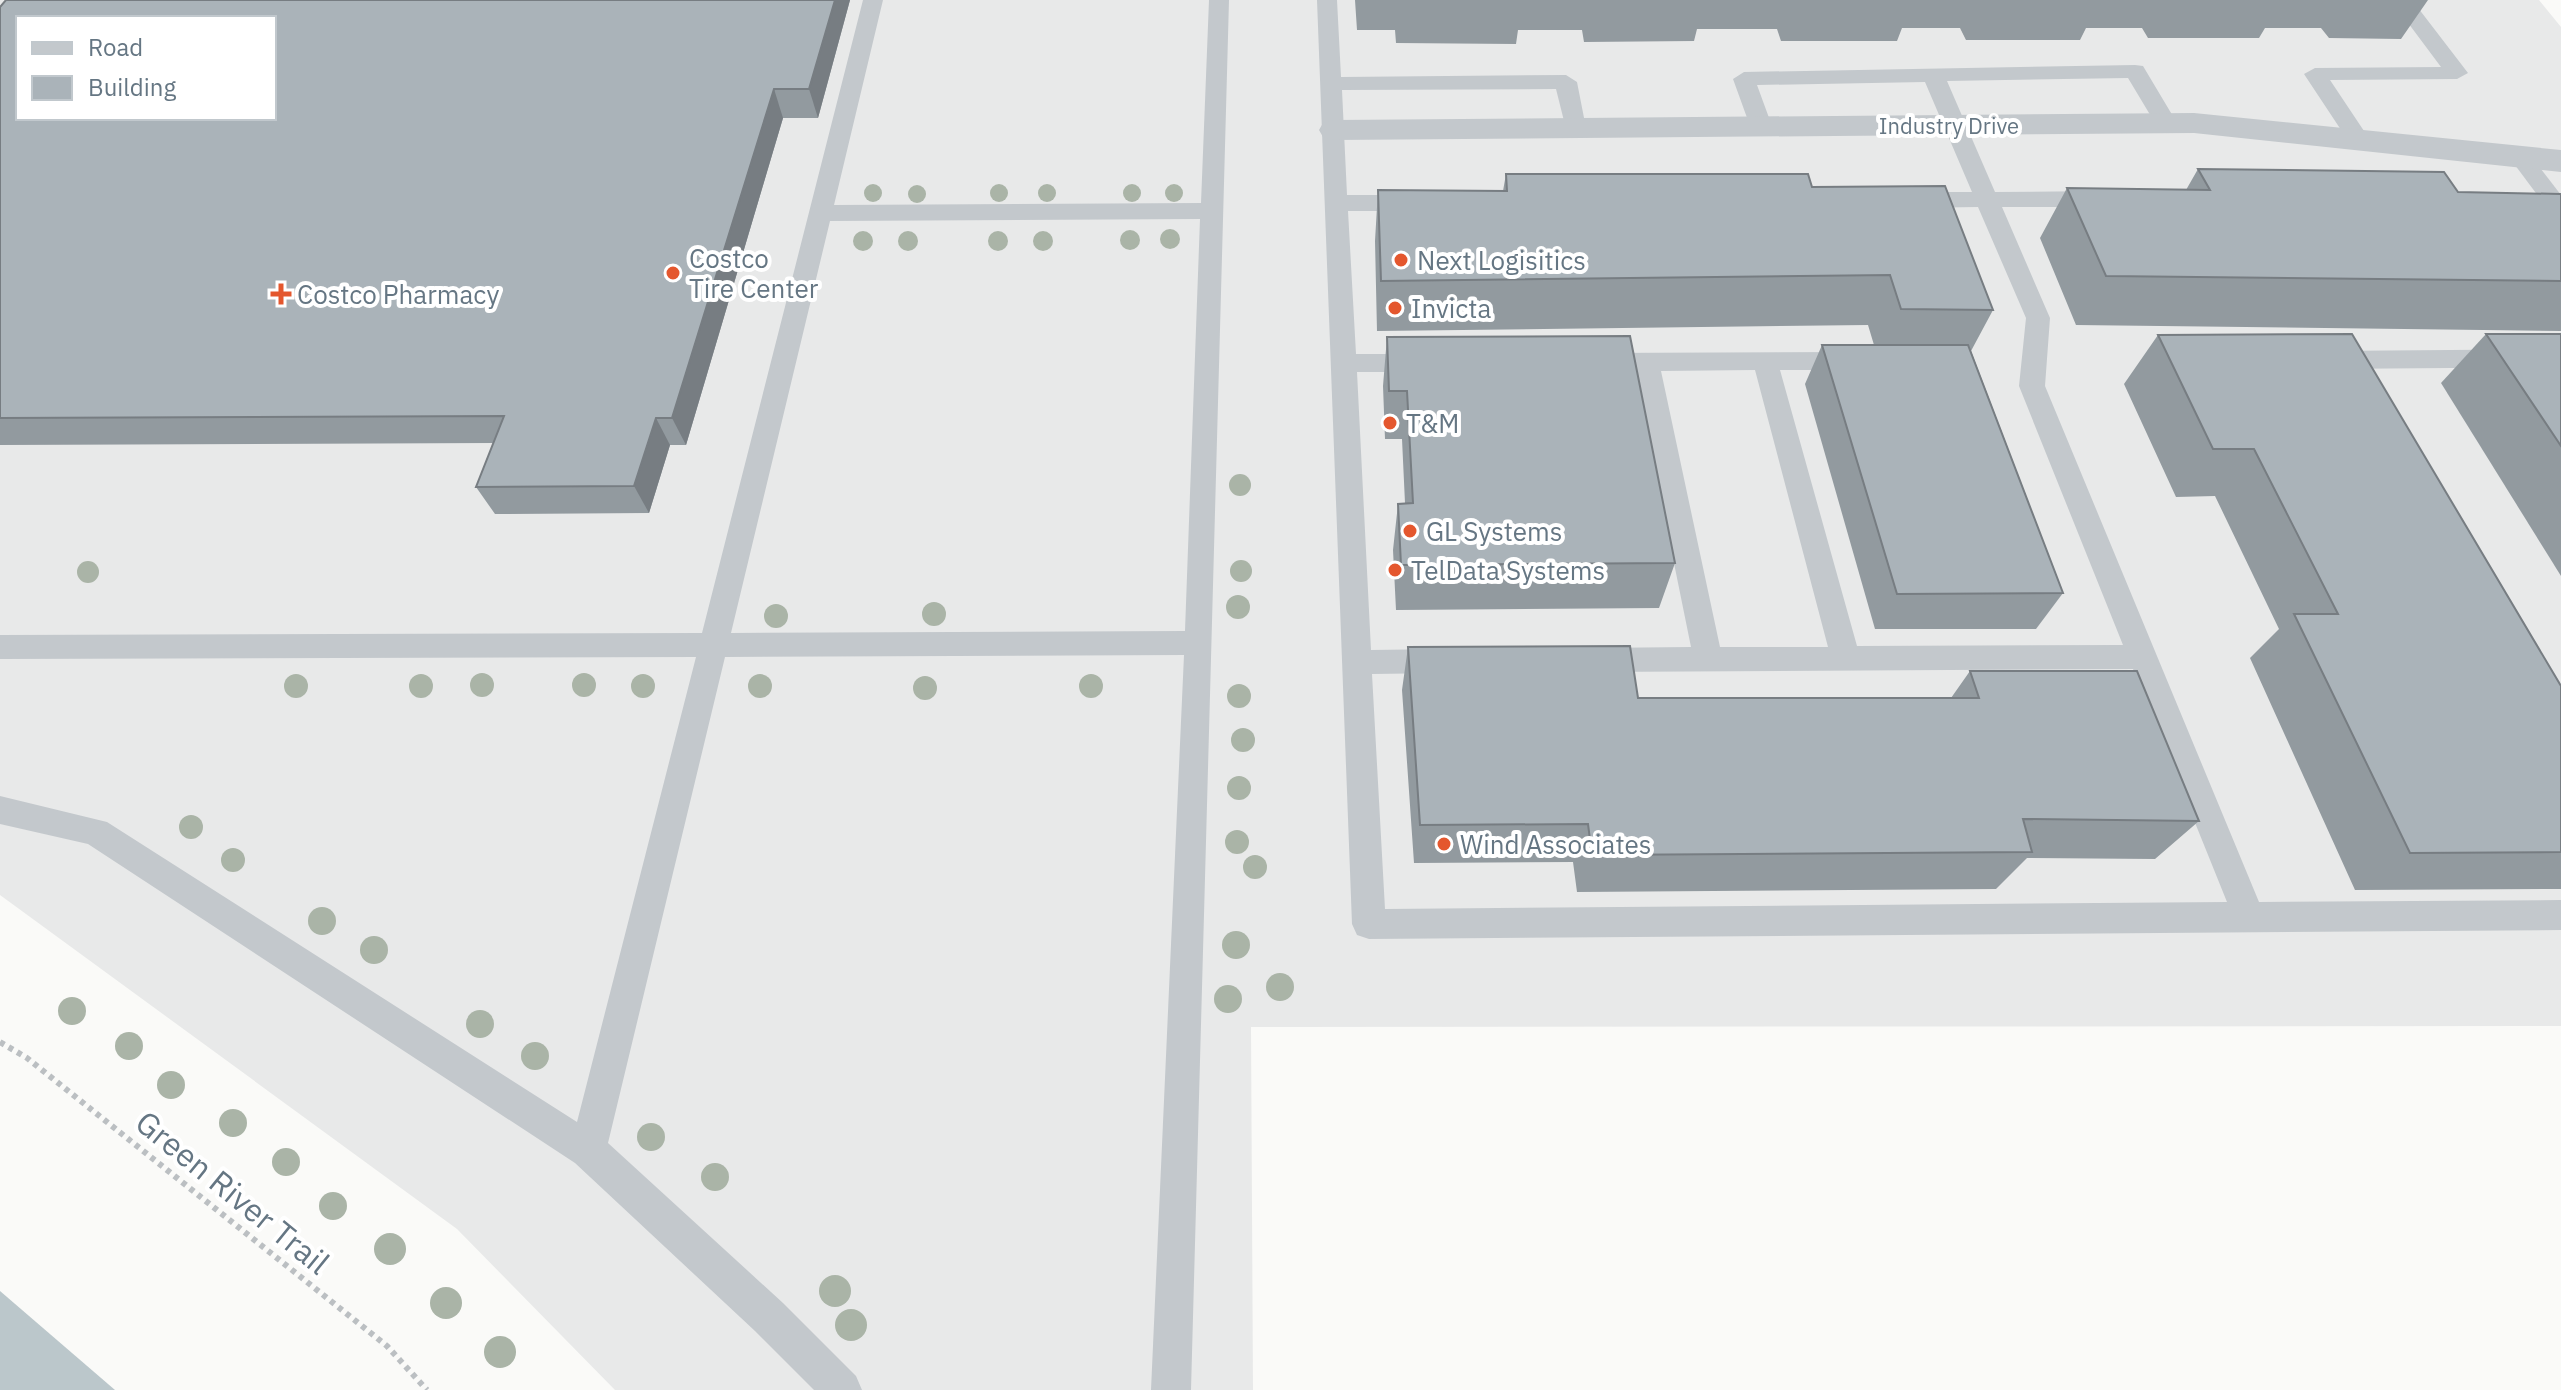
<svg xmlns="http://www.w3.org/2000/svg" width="2561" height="1390" font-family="'IBM Plex Sans',sans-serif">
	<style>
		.built { fill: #e8e9e9; fill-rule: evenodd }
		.water { fill: #bbc7cb }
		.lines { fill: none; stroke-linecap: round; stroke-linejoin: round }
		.path { stroke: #bbbfc2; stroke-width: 6; stroke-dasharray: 5 5; stroke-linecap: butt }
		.service { fill: #c3c8cc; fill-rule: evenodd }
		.minor { fill: #c3c8cc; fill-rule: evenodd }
		.tree { fill: #aab4a7 }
		.wall { fill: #929a9f }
		.shaded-wall { fill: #777d82 }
		.building { fill: #aab3b9; stroke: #777d82; stroke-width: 2; fill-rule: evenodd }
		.poi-dot { fill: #e4572e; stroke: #fff; stroke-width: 3 }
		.labels { text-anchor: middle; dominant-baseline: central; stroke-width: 8; stroke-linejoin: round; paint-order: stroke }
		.far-street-label { font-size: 22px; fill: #657683; stroke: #fff }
		.poi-label { font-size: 26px; fill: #657683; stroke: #fff; text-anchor: start }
		.near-street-label { font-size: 32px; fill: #657683; stroke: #fff }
	</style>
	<rect width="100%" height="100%" fill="#fafaf8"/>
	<!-- built -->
	<path class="built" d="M 0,0 L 2539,0 L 2561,27 L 2561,1026 L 1251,1027 L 1253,1390 L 615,1390 L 457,1229 L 0,895 ZM 18,18 L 274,18 L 274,118 L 18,118 Z"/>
	<!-- water -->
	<polygon class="water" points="0,1291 115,1390 0,1390"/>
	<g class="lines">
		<!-- path -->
		<polyline class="path" points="0,1042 27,1058 387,1346 427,1390"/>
		<!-- service -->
		<g class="service">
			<path d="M 863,0 L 883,0 L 834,205 L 1201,203 L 1209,0 L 1229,0 L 1191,1390 L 1151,1390 L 1184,655 L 725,657 L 608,1143 L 783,1303 L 856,1376 L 862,1390 L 814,1390 L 755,1331 L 575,1163 L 88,844 L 0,824 L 0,796 L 107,822 L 577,1122 L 696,657 L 0,659 L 0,635 L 702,633 ZM 1200,219 L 1185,631 L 731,633 L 830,221 Z"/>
			<path d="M 1317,0 L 1337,0 L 1341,77 L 1566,75 L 1577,82 L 1586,128 L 1583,133 L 1567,133 L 1556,89 L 1342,90 L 1347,195 L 1418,195 L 1426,198 L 1430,203 L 1426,208 L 1418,211 L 1348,211 L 1356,354 L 1426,354 L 1435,357 L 1439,363 L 1435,369 L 1426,372 L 1357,372 L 1371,650 L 1445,649 L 1455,652 L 1460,661 L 1455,670 L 1445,673 L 1372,674 L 1385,909 L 2227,902 L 2133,669 L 1593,672 L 1583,669 L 1578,660 L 1583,651 L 1593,648 L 1691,647 L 1635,371 L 1585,368 L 1581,362 L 1585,356 L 1594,353 L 1854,352 L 1863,355 L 1867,361 L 1863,367 L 1854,370 L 1780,370 L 1857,646 L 2123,645 L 2019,386 L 2026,318 L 1978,207 L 1910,208 L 1902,205 L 1898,200 L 1902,195 L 1910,192 L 1972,192 L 1925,82 L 1757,85 L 1772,126 L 1769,131 L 1753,131 L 1750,126 L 1733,79 L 1744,72 L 2135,65 L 2143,66 L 2177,123 L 2174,128 L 2158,128 L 2128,78 L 1947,81 L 1995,192 L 2102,191 L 2110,194 L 2114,199 L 2110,204 L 2102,207 L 2002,207 L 2050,318 L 2045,386 L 2259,902 L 2561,900 L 2561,930 L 1369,939 L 1357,935 L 1352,924 ZM 1755,370 L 1828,647 L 1720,647 L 1661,371 Z"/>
			<polygon points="2391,0 2412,0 2468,73 2457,79 2330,80 2370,140 2367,145 2351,145 2304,74 2315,68 2441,67"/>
			<polygon points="2520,150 2528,152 2561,195 2561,219 2553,216 2509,157 2512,152"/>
			<polygon points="2561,349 2561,367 2327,369 2318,366 2314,360 2318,354 2327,351"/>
		</g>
		<!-- minor -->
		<polygon class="minor" points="2194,113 2561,150 2561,172 2194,133 1335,140 1323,137 1319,130 1323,123 1335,120"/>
	</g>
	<!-- trees -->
	<g class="tree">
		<circle cx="873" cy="193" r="9"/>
		<circle cx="999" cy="193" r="9"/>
		<circle cx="1047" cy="193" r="9"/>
		<circle cx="1132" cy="193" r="9"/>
		<circle cx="1174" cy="193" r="9"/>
		<circle cx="917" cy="194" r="9"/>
		<circle cx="1170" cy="239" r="10"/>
		<circle cx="1130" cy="240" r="10"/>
		<circle cx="863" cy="241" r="10"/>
		<circle cx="908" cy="241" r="10"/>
		<circle cx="998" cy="241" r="10"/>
		<circle cx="1043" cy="241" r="10"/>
		<circle cx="1240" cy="485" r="11"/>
		<circle cx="1241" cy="571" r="11"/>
		<circle cx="88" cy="572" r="11"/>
		<circle cx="1238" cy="607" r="12"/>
		<circle cx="934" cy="614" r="12"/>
		<circle cx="776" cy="616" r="12"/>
		<circle cx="482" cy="685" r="12"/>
		<circle cx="584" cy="685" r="12"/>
		<circle cx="296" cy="686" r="12"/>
		<circle cx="421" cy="686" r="12"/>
		<circle cx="643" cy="686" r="12"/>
		<circle cx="760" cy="686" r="12"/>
		<circle cx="1091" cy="686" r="12"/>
		<circle cx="925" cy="688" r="12"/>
		<circle cx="1239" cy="696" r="12"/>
		<circle cx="1243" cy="740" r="12"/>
		<circle cx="1239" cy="788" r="12"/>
		<circle cx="191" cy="827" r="12"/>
		<circle cx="1237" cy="842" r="12"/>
		<circle cx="233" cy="860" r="12"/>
		<circle cx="1255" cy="867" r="12"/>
		<circle cx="322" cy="921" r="14"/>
		<circle cx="1236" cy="945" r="14"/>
		<circle cx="374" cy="950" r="14"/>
		<circle cx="1280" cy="987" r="14"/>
		<circle cx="1228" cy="999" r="14"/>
		<circle cx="72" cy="1011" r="14"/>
		<circle cx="480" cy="1024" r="14"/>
		<circle cx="129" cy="1046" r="14"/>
		<circle cx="535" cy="1056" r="14"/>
		<circle cx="171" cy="1085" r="14"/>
		<circle cx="233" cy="1123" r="14"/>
		<circle cx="651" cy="1137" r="14"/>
		<circle cx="286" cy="1162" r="14"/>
		<circle cx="715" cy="1177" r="14"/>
		<circle cx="333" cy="1206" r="14"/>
		<circle cx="390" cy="1249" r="16"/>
		<circle cx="835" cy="1291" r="16"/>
		<circle cx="446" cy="1303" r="16"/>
		<circle cx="851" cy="1325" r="16"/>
		<circle cx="500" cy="1352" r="16"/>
	</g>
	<!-- wall -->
	<g class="wall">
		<polygon points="6,0 850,0 818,118 783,118 686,445 670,445 649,513 495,514 476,487 494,443 0,445 0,7"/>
		<polygon points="1355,0 2428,0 2401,39 2329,38 2321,28 2265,28 2259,38 2148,38 2142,28 2086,28 2080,40 1966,40 1960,28 1902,28 1897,41 1781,41 1777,29 1697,29 1694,41 1584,42 1582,30 1518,30 1516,44 1396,43 1395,30 1357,30"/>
		<polygon points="2198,169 2458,192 2561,194 2561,331 2076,325 2040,238 2067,188 2186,190"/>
		<polygon points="1506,174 1812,187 1993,310 1971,351 2063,593 2036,629 1875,629 1805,384 1822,345 1874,345 1868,325 1377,331 1375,241 1378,190 1503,191"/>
		<polygon points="2486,334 2561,334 2561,576 2441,383"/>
		<polygon points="2158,335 2561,686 2561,889 2355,890 2250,658 2279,629 2215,496 2176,497 2124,384"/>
		<polygon points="1387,337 1675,563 1659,608 1396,610 1393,550 1398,504 1405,503 1402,439 1385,439 1383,386"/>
		<polygon points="1408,647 1638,698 1951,698 1970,671 2199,821 2155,859 2027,858 1996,889 1577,892 1573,862 1414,863 1402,690"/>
	</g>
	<!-- shaded-wall -->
	<g class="shaded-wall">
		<polygon points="835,0 850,0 818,118 809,89"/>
		<polygon points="774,89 783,118 686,445 672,418"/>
		<polygon points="656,418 670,445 649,513 634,486"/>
	</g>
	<!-- building -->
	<g class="building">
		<path d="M 6,0 L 835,0 L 809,89 L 774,89 L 672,418 L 656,418 L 634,486 L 476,487 L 504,416 L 0,418 L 0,7 ZM 18,18 L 274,18 L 274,118 L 18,118 Z"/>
		<polygon points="2198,169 2444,172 2458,192 2561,194 2561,281 2106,276 2067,188 2210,190"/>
		<polygon points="1506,174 1808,174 1812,187 1945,186 1993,310 1901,309 1890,275 1381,281 1378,190 1507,191"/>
		<polygon points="2352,334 2561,686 2561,852 2410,853 2294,614 2338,614 2254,449 2213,449 2158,335"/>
		<polygon points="2486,334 2561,334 2561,446"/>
		<polygon points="1630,336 1675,563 1401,565 1398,504 1413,503 1407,391 1389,391 1387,337"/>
		<polygon points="1822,345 1968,345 2063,593 1897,594"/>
		<polygon points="1630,646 1638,698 1979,698 1970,671 2137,671 2199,821 2023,819 2032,852 1592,855 1588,824 1420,825 1408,647"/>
	</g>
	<!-- markers -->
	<g class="poi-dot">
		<circle cx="1401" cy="260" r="8"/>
		<circle cx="673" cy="273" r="8"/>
		<path d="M277 282h8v8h8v8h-8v8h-8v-8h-8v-8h8z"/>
		<circle cx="1395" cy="308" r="8"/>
		<circle cx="1390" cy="423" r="8"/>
		<circle cx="1410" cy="531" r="8"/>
		<circle cx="1395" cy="570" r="8"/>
		<circle cx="1444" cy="844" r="8"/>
	</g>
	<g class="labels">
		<!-- far-street labels -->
		<g class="far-street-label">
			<text x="1949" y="125">Industry Drive</text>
		</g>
		<!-- poi labels -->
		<g class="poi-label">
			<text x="689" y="258">Costco<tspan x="689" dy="30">Tire Center</tspan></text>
			<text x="1417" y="260">Next Logisitics</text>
			<text x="297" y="294">Costco Pharmacy</text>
			<text x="1411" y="308">Invicta</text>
			<text x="1406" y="423">T&amp;M</text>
			<text x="1426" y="531">GL Systems</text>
			<text x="1411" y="570">TelData Systems</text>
			<text x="1460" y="844">Wind Associates</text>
		</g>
		<!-- near-street labels -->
		<g class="near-street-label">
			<text transform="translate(233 1192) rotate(39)">Green River Trail</text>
		</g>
	</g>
	<!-- legend -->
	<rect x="16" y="16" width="260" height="104" fill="#ffffff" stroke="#c1c8cd" stroke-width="2"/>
	<rect x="32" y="42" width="40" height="12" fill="#c3c8cc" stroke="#c1c8cd" stroke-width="2"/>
	<text x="88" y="56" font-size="24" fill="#657683">Road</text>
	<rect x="32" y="76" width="40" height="24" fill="#aab3b9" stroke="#c1c8cd" stroke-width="2"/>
	<text x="88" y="96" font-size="24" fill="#657683">Building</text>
</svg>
